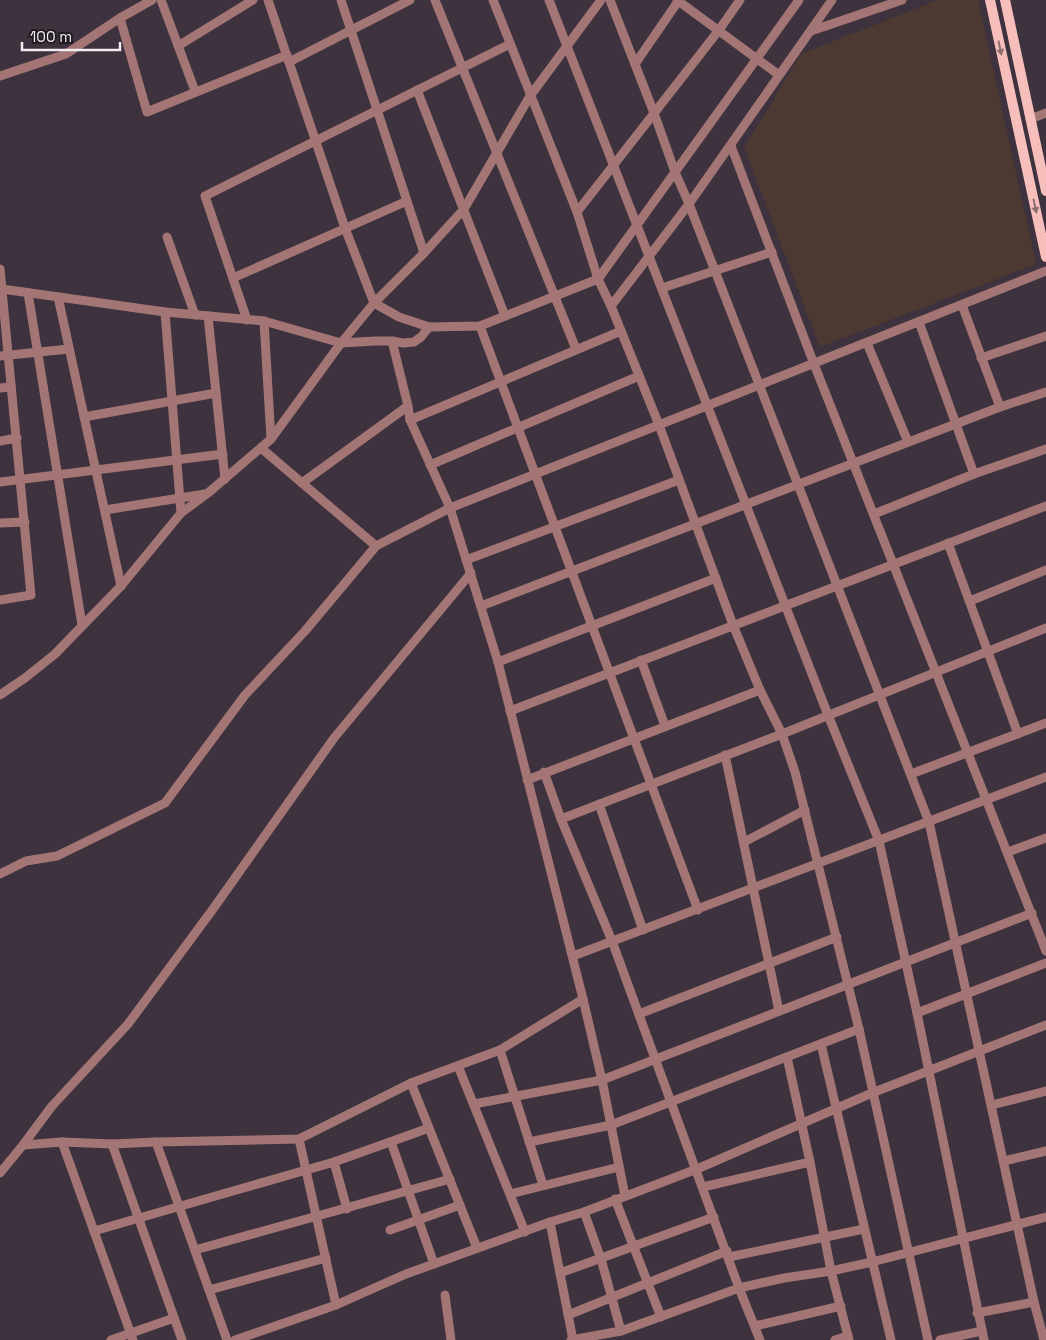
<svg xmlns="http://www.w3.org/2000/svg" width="1046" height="1340" font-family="'Space Grotesk',sans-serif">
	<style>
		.industrial { fill: #4c3932 }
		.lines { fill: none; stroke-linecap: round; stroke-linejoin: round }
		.minor { stroke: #a37574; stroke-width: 9 }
		.major { stroke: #f7bfbc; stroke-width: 10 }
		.oneway { fill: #8c6e6e }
	</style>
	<rect width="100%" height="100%" fill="#3d323d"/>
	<!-- industrial -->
	<polygon class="industrial" points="938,0 978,0 1036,264 820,347 744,147 754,132 801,54"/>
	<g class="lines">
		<!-- minor -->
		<g class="minor">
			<polyline points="161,0 195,91"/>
			<polyline points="268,0 345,228 374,303 399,317 429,327"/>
			<polyline points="341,0 424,253"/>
			<polyline points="435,0 576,349"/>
			<polyline points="493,0 577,212 598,279 611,306 659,425 733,625 760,690 782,734 795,772 859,1029 928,1340"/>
			<polyline points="549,0 828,715 879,841 917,1013 984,1340"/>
			<polyline points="610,0 654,113 675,172 689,204 929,822 1034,1302 1044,1340"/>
			<polyline points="677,0 779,75"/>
			<polyline points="120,18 147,112 287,55"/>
			<polyline points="811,31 902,0"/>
			<polyline points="178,46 253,0"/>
			<polyline points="289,62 410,0"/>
			<polyline points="635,64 679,0"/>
			<polyline points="0,76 66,54 120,18 152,0"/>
			<polyline points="417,90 505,316"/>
			<polyline points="1030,119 1046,113"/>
			<polyline points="731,146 814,364 1046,951"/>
			<polyline points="577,212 719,30 740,0"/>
			<polyline points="167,237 195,315"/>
			<polyline points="0,269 31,595 0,600"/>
			<polyline points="233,278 407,201"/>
			<polyline points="662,288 772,252"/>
			<polyline points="2,289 165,312 264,321 341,343 375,341 392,341 403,343 414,342 421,337 429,327 480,326 598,279 799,0"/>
			<polyline points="28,293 82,625"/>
			<polyline points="58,297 121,586"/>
			<polyline points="962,305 1000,407"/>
			<polyline points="611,306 689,204 832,0"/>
			<polyline points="165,312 181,513"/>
			<polyline points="208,316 225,479"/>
			<polyline points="247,320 205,196 510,44"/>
			<polyline points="264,321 271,439"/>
			<polyline points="919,322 974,474"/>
			<polyline points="480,326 698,910"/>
			<polyline points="392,341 408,406 410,420 450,508 498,662 583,999 602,1080 625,1196"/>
			<polyline points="867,343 908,442"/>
			<polyline points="0,356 69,349"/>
			<polyline points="981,358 1046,336"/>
			<polyline points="0,388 11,387"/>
			<polyline points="84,417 216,393"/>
			<polyline points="410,420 621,331"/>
			<polyline points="0,441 17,438"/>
			<polyline points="261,448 376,546"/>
			<polyline points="430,465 639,376"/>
			<polyline points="0,482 223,454"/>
			<polyline points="302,483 408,406"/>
			<polyline points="105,510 205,494"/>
			<polyline points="874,514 974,474 1046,449"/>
			<polyline points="0,523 25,522"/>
			<polyline points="948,543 1018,734"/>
			<polyline points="466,560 679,480"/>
			<polyline points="970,601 1046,570"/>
			<polyline points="481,606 1000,407 1046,392"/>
			<polyline points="641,660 665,726"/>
			<polyline points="498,662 716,578"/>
			<polyline points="0,695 25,678 55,654 121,586 181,513 208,493 271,439 341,343 374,303 424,253 464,209 530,96 601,0"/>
			<polyline points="510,711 1046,506"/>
			<polyline points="725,755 779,1011"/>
			<polyline points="544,772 561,819 612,941 739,1288 760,1340"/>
			<polyline points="911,774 1046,723"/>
			<polyline points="527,780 760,690"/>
			<polyline points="599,804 643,930"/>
			<polyline points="561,819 782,734 1046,628"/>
			<polyline points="744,842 805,810"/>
			<polyline points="1008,852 1046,838"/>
			<polyline points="0,874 26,861 57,856 165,803 245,695 305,631 376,546 450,508 1046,271"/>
			<polyline points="573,956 1046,777"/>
			<polyline points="917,1013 1046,963"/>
			<polyline points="639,1014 837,937"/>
			<polyline points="821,1044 891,1340"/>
			<polyline points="500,1050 543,1185"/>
			<polyline points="787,1057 810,1162 831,1271 849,1340"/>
			<polyline points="458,1066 525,1232"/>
			<polyline points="411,1083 477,1248"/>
			<polyline points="474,1104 602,1080 1032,913"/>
			<polyline points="992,1105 1046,1091"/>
			<polyline points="299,1139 336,1305"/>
			<polyline points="62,1142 133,1340"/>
			<polyline points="156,1142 227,1340"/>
			<polyline points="391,1142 434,1264"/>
			<polyline points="529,1142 611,1125 859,1029"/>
			<polyline points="112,1144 182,1340"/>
			<polyline points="23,1145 62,1142 112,1144 156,1142 299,1139 411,1083 500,1050 583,999"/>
			<polyline points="1004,1161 1046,1151"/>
			<polyline points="334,1162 347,1209"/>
			<polyline points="0,1173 23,1145 52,1106 128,1024 213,909 334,738 471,573"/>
			<polyline points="703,1187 810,1162"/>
			<polyline points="510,1194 619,1167"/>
			<polyline points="615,1199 661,1317"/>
			<polyline points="584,1212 601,1259 621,1331"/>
			<polyline points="550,1222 573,1340"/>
			<polyline points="390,1230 460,1205"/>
			<polyline points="94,1231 334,1162 429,1128"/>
			<polyline points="195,1250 450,1179"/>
			<polyline points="729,1257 864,1229"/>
			<polyline points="560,1273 714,1217"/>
			<polyline points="209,1290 326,1258"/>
			<polyline points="445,1295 451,1340"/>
			<polyline points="977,1313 1034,1302"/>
			<polyline points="568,1315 727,1251"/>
			<polyline points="755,1326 841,1306"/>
			<polyline points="111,1340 174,1318"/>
			<polyline points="235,1340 336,1305 406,1274 550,1222 584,1212 697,1169 872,1093 1046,1025"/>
			<polyline points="571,1340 621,1331 739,1288 784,1278 831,1271 872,1262 1046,1217"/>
			<polyline points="835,1340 848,1336"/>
			<polyline points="940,1340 982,1331"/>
		</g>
		<!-- major -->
		<g class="major">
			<polyline points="990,0 1046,257"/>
			<polyline points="1005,0 1046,191"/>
		</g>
	</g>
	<!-- one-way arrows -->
	<defs><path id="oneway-solid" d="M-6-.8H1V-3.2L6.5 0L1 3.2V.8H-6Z" transform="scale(1.25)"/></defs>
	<g class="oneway">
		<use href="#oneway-solid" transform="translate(1000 48) rotate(78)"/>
		<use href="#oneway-solid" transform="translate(1035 206) rotate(78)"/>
	</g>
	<!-- scale -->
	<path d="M22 42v8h98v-8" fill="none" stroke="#f3ecf3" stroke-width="2.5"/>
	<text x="30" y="42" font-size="15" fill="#f3ecf3" stroke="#211c21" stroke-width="4" paint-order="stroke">100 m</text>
</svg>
